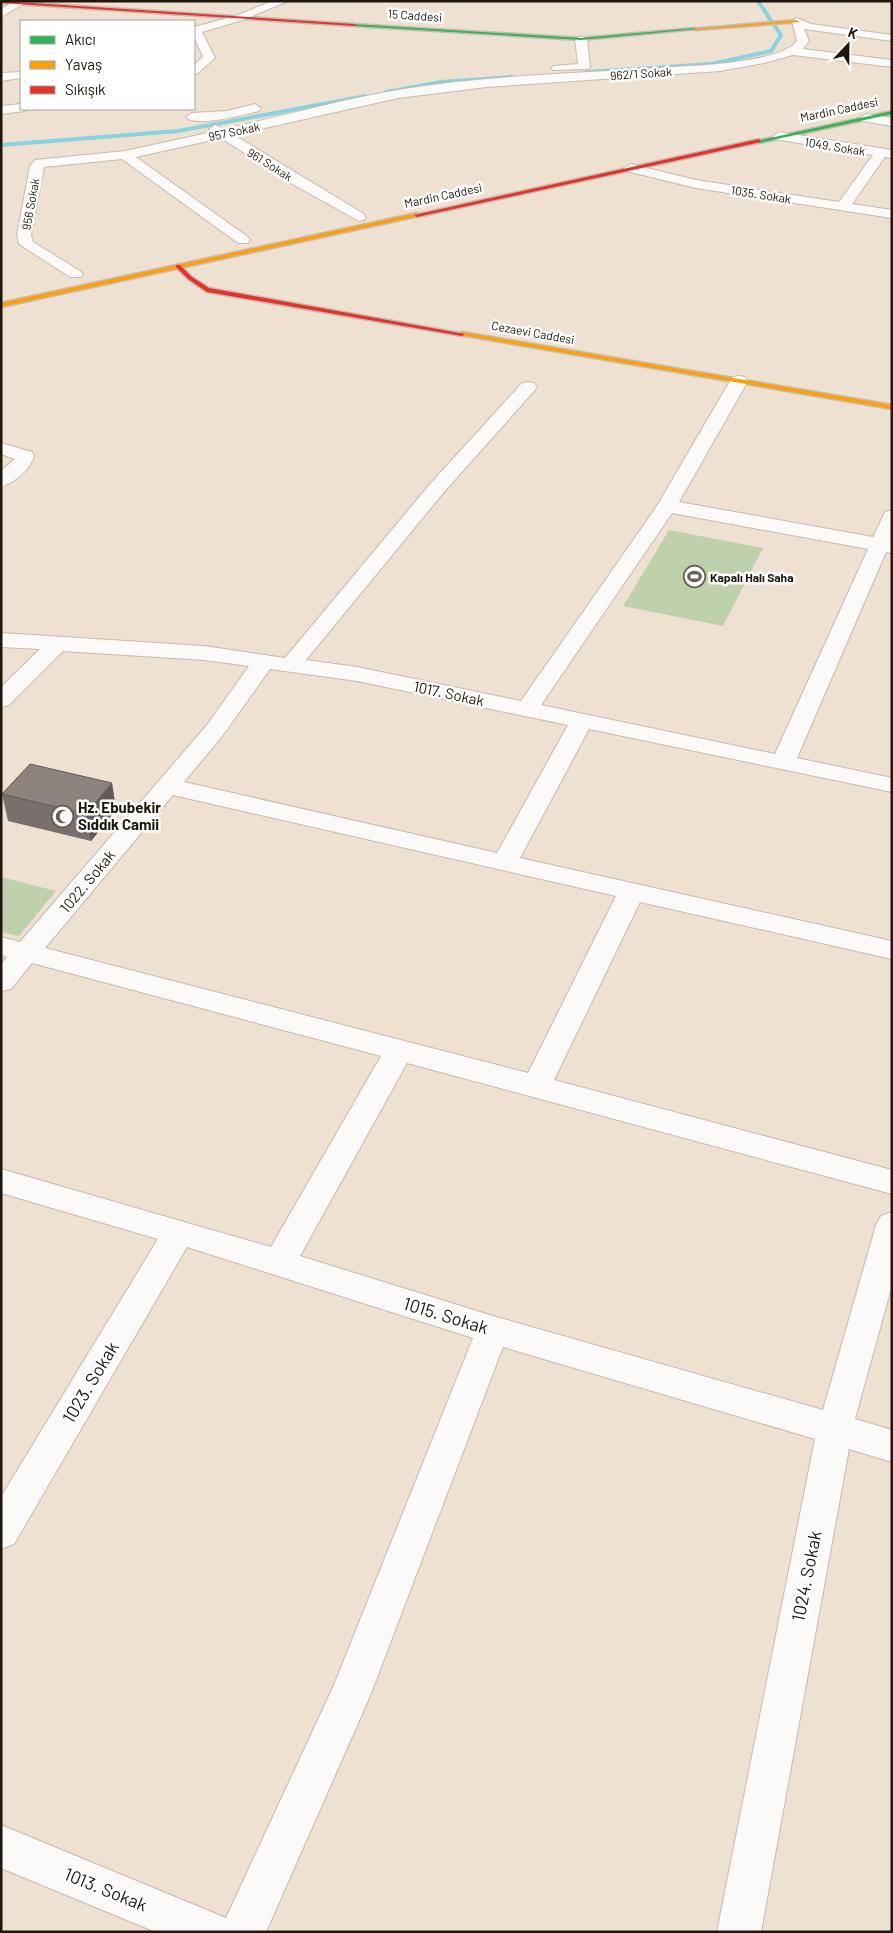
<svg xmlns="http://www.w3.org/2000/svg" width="893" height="1933" font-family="Barlow,sans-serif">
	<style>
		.green { fill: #bfd1ac }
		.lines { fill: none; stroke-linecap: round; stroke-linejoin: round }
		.stream { stroke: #89d2e0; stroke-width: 4 }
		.street-casing { stroke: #c5bbae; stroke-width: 2 }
		.fast-casing { stroke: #c5bbae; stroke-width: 3 }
		.slow-casing { stroke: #c5bbae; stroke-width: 3 }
		.jam-casing { stroke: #c5bbae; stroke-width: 3 }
		.street { fill: #fcfaf8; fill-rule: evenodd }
		.fast { fill: #30b455; fill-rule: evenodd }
		.slow { fill: #ff9f0a; fill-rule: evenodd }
		.jam { fill: #e5322d; fill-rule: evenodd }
		.wall { fill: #79706c }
		.shaded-wall { fill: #635b58 }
		.building { fill: #8d827e; stroke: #635b58 }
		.labels { text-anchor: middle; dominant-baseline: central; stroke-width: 5; stroke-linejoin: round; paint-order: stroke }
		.far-street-label { font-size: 12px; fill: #1f170c; stroke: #fff }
		.far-poi-label { font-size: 12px; font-weight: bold; fill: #1f170c; stroke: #fff; text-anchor: start }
		.street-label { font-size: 15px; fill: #1f170c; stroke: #fff }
		.poi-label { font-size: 15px; font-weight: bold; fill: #1f170c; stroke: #fff; text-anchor: start }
		.near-street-label { font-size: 18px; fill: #1f170c; stroke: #fff }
	</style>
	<rect width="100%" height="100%" fill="#eee1d1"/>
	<!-- green -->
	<g class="green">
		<polygon points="669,530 763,548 723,626 623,606"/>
		<polygon points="1,877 56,891 19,936 1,932"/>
	</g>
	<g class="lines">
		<!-- stream -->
		<g class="stream">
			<polyline points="587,72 712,64 771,51 781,35 758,1"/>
			<polyline points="386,92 441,82 512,77"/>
			<polyline points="1,145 178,131 366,96"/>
		</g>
		<defs>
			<g id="street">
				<polygon points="15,1 24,1 25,3 1,17 1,9"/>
				<polygon points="273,1 288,1 243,20 202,32 215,58 198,73 194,74 194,65 203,57 194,37 194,27 235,16"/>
				<path d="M 797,18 L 811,24 L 892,35 L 892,41 L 804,29 L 809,41 L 803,49 L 892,60 L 892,67 L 793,55 L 764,63 L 720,71 L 487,87 L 398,98 L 234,135 L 364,214 L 366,217 L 364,220 L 359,221 L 294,185 L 221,138 L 136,157 L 248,237 L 250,240 L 248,243 L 238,243 L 122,159 L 44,167 L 31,235 L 33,242 L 80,271 L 83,274 L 80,277 L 70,277 L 19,244 L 17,235 L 30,166 L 35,160 L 125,151 L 212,132 L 209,129 L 215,125 L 225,129 C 282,116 340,100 398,90 C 494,74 592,73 689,66 C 713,65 783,60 797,41 L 792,21 Z"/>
				<polygon points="581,36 587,39 590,67 588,69 553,70 551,68 553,66 578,64 575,39"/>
				<polygon points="21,72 21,78 1,81 1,73"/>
				<polygon points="21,104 21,109 27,109 25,111 1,114 1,106"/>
				<path d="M 255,104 L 261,108 L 259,111 C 245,114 196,128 186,117 L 192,113 L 227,111 Z"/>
				<polygon points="866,114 892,118 892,126 862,121 860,118"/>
				<polygon points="779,132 892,150 892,158 885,157 852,204 892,210 892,218 696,188 626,171 624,168 631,164 696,180 839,202 873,155 774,139 773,136"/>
				<path d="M 739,376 L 745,377 L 748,381 L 679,502 L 873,537 L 885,512 L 892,510 L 892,553 L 886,552 L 797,758 L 892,778 L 892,792 L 589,729 L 520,858 L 892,941 L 892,959 L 640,902 L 554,1080 L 892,1170 L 892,1194 L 407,1063 L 300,1256 L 493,1316 L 823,1410 L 876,1225 L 881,1216 L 892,1212 L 892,1285 L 855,1419 L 892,1430 L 892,1462 L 849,1449 L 761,1932 L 717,1932 L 815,1439 L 503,1347 L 370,1696 L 266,1932 L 156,1932 L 1,1868 L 1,1825 L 226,1918 L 334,1685 L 473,1338 L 187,1247 L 14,1544 L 1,1549 L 1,1497 L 158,1239 L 1,1193 L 1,1169 L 271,1247 L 381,1056 L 32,963 L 11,989 L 1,991 L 1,964 L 7,957 L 1,955 L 1,937 L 20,942 L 207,725 L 249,666 L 204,660 L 63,651 L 9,705 L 1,707 L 1,687 L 40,649 L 1,647 L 1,633 L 204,646 L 285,658 L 430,484 L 522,383 L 528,382 L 534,383 L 537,387 L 534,391 L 444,492 L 306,660 L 357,667 L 521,701 L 657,506 L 730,381 L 733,377 ZM 672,513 L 868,549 L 775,754 L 541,705 ZM 270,669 L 357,681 L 568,725 L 497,853 L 184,782 L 223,735 ZM 173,795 L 616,896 L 528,1073 L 45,948 Z"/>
				<path d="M 1,443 L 32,452 L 34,456 C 31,469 14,483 1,487 L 1,471 L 15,459 L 1,454 Z"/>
			</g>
			<g id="fast">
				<polygon points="352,24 581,38 695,28 697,29 581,40 354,26"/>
				<polygon points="892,111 892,114 759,143 756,141"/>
			</g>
			<g id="slow">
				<polygon points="797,20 799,22 695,30 693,29"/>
				<polygon points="417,213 419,216 1,307 1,303"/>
				<polygon points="462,332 892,405 892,409 460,335 460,333"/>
			</g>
			<g id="jam">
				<polygon points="1,1 354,24 356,25 354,26 1,3"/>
				<polygon points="759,139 761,142 417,217 414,215"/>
				<polygon points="176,265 180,265 192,277 209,288 465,334 462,336 207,292 188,279 176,267"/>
			</g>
		</defs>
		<!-- street casing -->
		<use href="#street" class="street-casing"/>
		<!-- fast casing -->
		<use href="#fast" class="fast-casing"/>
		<!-- slow casing -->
		<use href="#slow" class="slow-casing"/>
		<!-- jam casing -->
		<use href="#jam" class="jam-casing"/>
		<!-- street -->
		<use href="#street" class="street"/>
		<!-- fast -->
		<use href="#fast" class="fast"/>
		<!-- slow -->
		<use href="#slow" class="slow"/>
		<!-- jam -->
		<use href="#jam" class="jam"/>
	</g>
	<!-- wall -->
	<polygon class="wall" points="112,783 116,810 91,841 8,821 2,794"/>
	<!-- shaded-wall -->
	<polygon class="shaded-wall" points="112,783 116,810 91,841 86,814"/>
	<!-- building -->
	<polygon class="building" points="30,764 112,783 86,814 2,794"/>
	<!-- icons -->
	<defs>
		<symbol id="stadium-ring" viewBox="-11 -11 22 22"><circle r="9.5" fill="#fff" stroke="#675e51" stroke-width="1.5"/><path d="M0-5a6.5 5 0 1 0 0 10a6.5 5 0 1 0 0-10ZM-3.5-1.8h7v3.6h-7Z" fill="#675e51"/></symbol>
		<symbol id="mosque-ring" viewBox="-11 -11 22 22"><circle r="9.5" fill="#fff" stroke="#675e51" stroke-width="1.5"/><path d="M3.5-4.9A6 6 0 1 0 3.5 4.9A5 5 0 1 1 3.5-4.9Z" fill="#675e51"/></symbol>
	</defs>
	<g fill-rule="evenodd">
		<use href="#stadium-ring" x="682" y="564" width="25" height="25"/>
		<use href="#mosque-ring" x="50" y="804" width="25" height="25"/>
	</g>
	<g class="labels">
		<!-- far-street labels -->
		<g class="far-street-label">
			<text transform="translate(415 15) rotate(4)">15 Caddesi</text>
			<text transform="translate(641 73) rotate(-4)">962/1 Sokak</text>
			<text transform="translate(839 109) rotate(-12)">Mardin Caddesi</text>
			<text transform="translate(234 131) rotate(-12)">957 Sokak</text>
			<text transform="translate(835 146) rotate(9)">1049. Sokak</text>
			<text transform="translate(270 164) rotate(32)">961 Sokak</text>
			<text transform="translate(761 194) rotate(9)">1035. Sokak</text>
			<text transform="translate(443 195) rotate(-12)">Mardin Caddesi</text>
			<text transform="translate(30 204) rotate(-80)">956 Sokak</text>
			<text transform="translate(533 332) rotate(10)">Cezaevi Caddesi</text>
		</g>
		<!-- far-poi labels -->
		<g class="far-poi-label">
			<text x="710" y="577">Kapalı Halı Saha</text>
		</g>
		<!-- street labels -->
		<g class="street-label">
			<text transform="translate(449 693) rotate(12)">1017. Sokak</text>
			<text transform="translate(87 881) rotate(-50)">1022. Sokak</text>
		</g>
		<!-- poi labels -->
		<g class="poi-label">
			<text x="78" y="807">Hz. Ebubekir<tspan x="78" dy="17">Sıddık Camii</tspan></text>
		</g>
		<!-- near-street labels -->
		<g class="near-street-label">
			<text transform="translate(446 1315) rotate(17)">1015. Sokak</text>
			<text transform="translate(90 1382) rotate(-59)">1023. Sokak</text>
			<text transform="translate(806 1576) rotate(-79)">1024. Sokak</text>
			<text transform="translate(106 1889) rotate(22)">1013. Sokak</text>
		</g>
	</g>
	<!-- border -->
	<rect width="893" height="1933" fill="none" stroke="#1f170c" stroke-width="5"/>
	<!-- legend -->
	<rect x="20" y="20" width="175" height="90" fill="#ffffff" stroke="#a5a29e"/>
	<rect x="30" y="36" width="25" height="8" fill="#30b455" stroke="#a5a29e"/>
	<text x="65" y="45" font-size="15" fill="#1f170c">Akıcı</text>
	<rect x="30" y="61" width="25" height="8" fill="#ff9f0a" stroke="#a5a29e"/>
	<text x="65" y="70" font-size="15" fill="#1f170c">Yavaş</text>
	<rect x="30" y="86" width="25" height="8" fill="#e5322d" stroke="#a5a29e"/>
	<text x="65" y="95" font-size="15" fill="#1f170c">Sıkışık</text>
	<!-- north arrow -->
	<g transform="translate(848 45) rotate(22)" stroke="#ffffff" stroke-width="4" paint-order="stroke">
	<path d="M0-4L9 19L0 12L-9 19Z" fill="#1f170c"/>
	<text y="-8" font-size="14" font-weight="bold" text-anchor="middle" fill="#1f170c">K</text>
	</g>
</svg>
